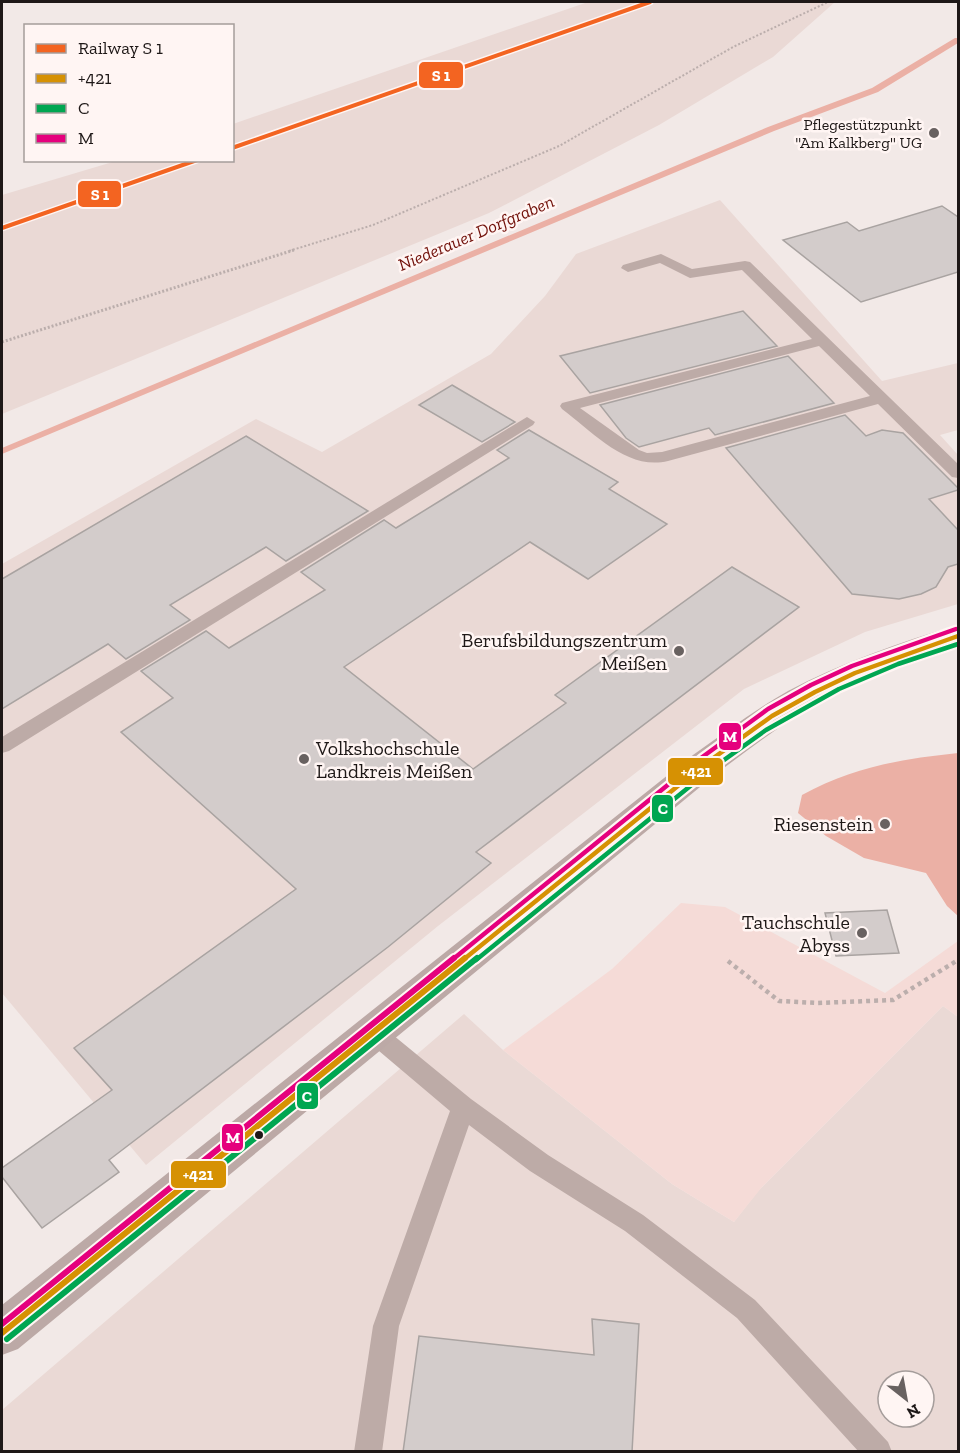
<svg xmlns="http://www.w3.org/2000/svg" width="960" height="1453" font-family="'Zilla Slab',serif">
	<style>
		.built { fill: #ead9d5; fill-rule: evenodd }
		.green { fill: #f5dbd7 }
		.water { fill: #ebb0a5 }
		.lines { fill: none; stroke-linecap: round; stroke-linejoin: round }
		.stream { fill: #ebb0a5; fill-rule: evenodd }
		.building { fill: #d3cccb; stroke: #a9a3a1; stroke-width: 1.5 }
		.path-far2 { stroke: #bbaeac; stroke-width: 2; stroke-dasharray: 2 2; stroke-linecap: butt }
		.path-far1 { stroke: #bbaeac; stroke-width: 3; stroke-dasharray: 2 2; stroke-linecap: butt }
		.path { stroke: #bbaeac; stroke-width: 4.5; stroke-dasharray: 4 4; stroke-linecap: butt }
		.service { fill: #bdaba7; fill-rule: evenodd }
		.secondary { fill: #bca9a6; fill-rule: evenodd }
		.bus-1-far1-casing { stroke: #fff5f3; stroke-width: 9 }
		.bus-1-casing { stroke: #fff5f3; stroke-width: 10 }
		.bus-2-far1-casing { stroke: #fff5f3; stroke-width: 9 }
		.bus-2-casing { stroke: #fff5f3; stroke-width: 10 }
		.bus-3-far1-casing { stroke: #fff5f3; stroke-width: 9 }
		.bus-3-casing { stroke: #fff5f3; stroke-width: 10 }
		.bus-1-far1 { stroke: #d69103; stroke-width: 4.5 }
		.bus-1 { stroke: #d69103; stroke-width: 6 }
		.bus-2-far1 { stroke: #00a651; stroke-width: 4.5 }
		.bus-2 { stroke: #00a651; stroke-width: 6 }
		.bus-3-far1 { stroke: #e5007d; stroke-width: 4.5 }
		.bus-3 { stroke: #e5007d; stroke-width: 6 }
		.rail-1-casing { stroke: #fff5f3; stroke-width: 7 }
		.rail-1 { stroke: #f36421; stroke-width: 4 }
		.poi-dot { fill: #686160; stroke: #fff5f3; stroke-width: 2 }
		.bus-dot { fill: #1e1817; stroke: #fff5f3; stroke-width: 2 }
		.labels { text-anchor: middle; dominant-baseline: central; stroke-width: 5; stroke-linejoin: round; paint-order: stroke }
		.far-poi-label { font-size: 16px; fill: #1e1817; stroke: #fff5f3; text-anchor: end }
		.far-water-label { font-size: 18px; font-style: italic; fill: #711009; stroke: #fff5f3 }
		.poi-label { font-size: 20px; fill: #1e1817; stroke: #fff5f3; text-anchor: end }
		.line-badge { stroke: #fff5f3; stroke-width: 2 }
		.badge-label { font-size: 16px; text-anchor: middle; font-weight: bold; fill: #fff }
	</style>
	<rect width="100%" height="100%" fill="#f2e9e7"/>
	<!-- built -->
	<g class="built">
		<polygon points="588,2 835,2 773,57 659,125 489,213 2,414 2,195 116,161 232,160 233,124"/>
		<polygon points="720,200 882,381 958,363 958,430 940,435 958,455 958,604 865,632 744,689 438,926 146,1165 2,993 2,564 256,419 322,452 491,354 545,296 576,254"/>
		<path d="M 943,1006 L 958,1017 L 958,1451 L 2,1452 L 2,1410 L 464,1014 L 503,1050 L 672,1184 L 734,1222 L 758,1191 ZM 888,1381 L 924,1381 L 924,1417 L 888,1417 Z"/>
	</g>
	<!-- green -->
	<polygon class="green" points="681,903 725,907 885,993 958,941 958,1017 943,1006 762,1187 734,1222 672,1184 503,1050 612,969"/>
	<!-- water -->
	<path class="water" d="M 958,753 L 958,916 L 947,906 L 926,873 L 864,858 L 826,836 L 798,813 L 802,795 C 853,767 901,759 958,753 Z"/>
	<g class="lines">
		<!-- stream -->
		<polygon class="stream" points="955,38 958,38 958,43 878,92 774,131 2,454 2,448 768,127 872,88"/>
	</g>
	<!-- building -->
	<g class="building">
		<polygon points="942,206 958,217 958,272 861,302 783,240 847,222 859,231"/>
		<polygon points="743,311 777,346 590,393 560,356"/>
		<polygon points="788,356 834,403 715,435 709,428 639,447 626,438 600,405"/>
		<polygon points="452,385 515,422 482,442 419,405"/>
		<polygon points="845,415 866,436 882,430 903,433 958,488 958,490 929,499 958,530 958,564 948,567 936,587 921,594 899,599 852,594 726,448"/>
		<polygon points="529,430 618,482 609,489 667,524 588,579 530,542 344,667 473,769 566,703 555,695 732,567 799,607 476,852 491,863 388,947 109,1160 119,1172 42,1228 2,1177 2,1168 112,1090 74,1048 296,889 121,732 173,698 141,671 206,631 229,648 325,590 301,572 384,520 396,528 443,499 509,458 497,450"/>
		<polygon points="246,436 368,511 286,561 266,547 170,605 190,620 126,659 108,644 2,709 2,579"/>
		<polygon points="887,910 899,953 836,956 825,913"/>
		<polygon points="592,1319 639,1324 632,1452 403,1452 419,1336 594,1355"/>
	</g>
	<g class="lines">
		<!-- path-far2 -->
		<polyline class="path-far2" points="289,251 373,225 559,146 733,47 828,2"/>
		<!-- path-far1 -->
		<polyline class="path-far1" points="2,342 294,250"/>
		<!-- path -->
		<polyline class="path" points="728,961 779,1001 818,1003 893,1000 958,960"/>
		<!-- service -->
		<g class="service">
			<path d="M 661,254 L 692,269 L 745,261 L 750,262 L 958,464 L 958,478 L 952,477 L 878,404 L 668,461 C 627,471 593,432 562,409 L 560,406 L 562,403 L 812,339 L 742,270 L 690,278 L 660,263 L 628,272 L 621,268 L 623,265 ZM 819,346 L 870,396 L 662,452 L 647,453 L 639,450 L 580,408 Z"/>
			<polygon points="527,417 535,422 533,425 9,751 2,753 2,737"/>
			<polygon points="374,1023 382,1026 471,1099 548,1155 643,1215 755,1300 888,1442 892,1452 859,1452 737,1318 625,1231 530,1171 469,1125 399,1326 382,1452 354,1452 373,1326 450,1111 366,1040 363,1033 366,1026"/>
		</g>
		<!-- secondary -->
		<path class="secondary" d="M 958,625 L 958,647 C 907,664 855,682 808,709 C 776,728 747,751 717,773 L 18,1349 L 2,1355 L 2,1305 L 693,755 C 724,733 754,710 788,691 C 841,663 900,642 958,625 Z"/>
		<defs>
			<polyline id="bus-1-far1" points="463,960 705,764 772,716 815,692 855,673 958,636"/>
			<polyline id="bus-1" points="2,1333 465,958"/>
			<polyline id="bus-2-far1" points="476,960 710,770 766,730 839,689 898,664 958,644"/>
			<polyline id="bus-2" points="7,1339 477,958"/>
			<polyline id="bus-3-far1" points="452,960 701,758 768,709 811,685 852,666 956,629"/>
			<polyline id="bus-3" points="2,1324 454,958"/>
		</defs>
		<!-- bus-1-far1 casing -->
		<use href="#bus-1-far1" class="bus-1-far1-casing"/>
		<!-- bus-1 casing -->
		<use href="#bus-1" class="bus-1-casing"/>
		<!-- bus-2-far1 casing -->
		<use href="#bus-2-far1" class="bus-2-far1-casing"/>
		<!-- bus-2 casing -->
		<use href="#bus-2" class="bus-2-casing"/>
		<!-- bus-3-far1 casing -->
		<use href="#bus-3-far1" class="bus-3-far1-casing"/>
		<!-- bus-3 casing -->
		<use href="#bus-3" class="bus-3-casing"/>
		<!-- bus-1-far1 -->
		<use href="#bus-1-far1" class="bus-1-far1"/>
		<!-- bus-1 -->
		<use href="#bus-1" class="bus-1"/>
		<!-- bus-2-far1 -->
		<use href="#bus-2-far1" class="bus-2-far1"/>
		<!-- bus-2 -->
		<use href="#bus-2" class="bus-2"/>
		<!-- bus-3-far1 -->
		<use href="#bus-3-far1" class="bus-3-far1"/>
		<!-- bus-3 -->
		<use href="#bus-3" class="bus-3"/>
		<defs>
			<g id="rail-1">
				<polyline points="232,148 650,2"/>
				<polyline points="2,228 197,160"/>
			</g>
		</defs>
		<!-- rail-1 casing -->
		<use href="#rail-1" class="rail-1-casing"/>
		<!-- rail-1 -->
		<use href="#rail-1" class="rail-1"/>
	</g>
	<!-- markers -->
	<g class="poi-dot">
		<circle cx="934" cy="133" r="6"/>
		<circle cx="679" cy="651" r="6"/>
		<circle cx="304" cy="759" r="6"/>
		<circle cx="885" cy="824" r="6"/>
		<circle cx="862" cy="933" r="6"/>
	</g>
	<circle class="bus-dot" cx="259" cy="1135" r="5"/>
	<g class="labels">
		<!-- far-poi labels -->
		<g class="far-poi-label">
			<text x="922" y="124">Pflegestützpunkt<tspan x="922" dy="18">"Am Kalkberg" UG</tspan></text>
		</g>
		<!-- far-water labels -->
		<g class="far-water-label">
			<text transform="translate(476 233) rotate(-23)">Niederauer Dorfgraben</text>
		</g>
		<!-- poi labels -->
		<g class="poi-label">
			<text x="667" y="640">Berufsbildungszentrum<tspan x="667" dy="23">Meißen</tspan></text>
			<text x="316" y="748" text-anchor="start">Volkshochschule<tspan x="316" dy="23">Landkreis Meißen</tspan></text>
			<text x="873" y="824">Riesenstein</text>
			<text x="850" y="922">Tauchschule<tspan x="850" dy="23">Abyss</tspan></text>
		</g>
	</g>
	<g class="line-badge">
		<rect x="418" y="61" width="46" height="28" rx="6" fill="#f36421"/>
		<rect x="77" y="180" width="45" height="28" rx="6" fill="#f36421"/>
		<rect x="718" y="722" width="24" height="29" rx="6" fill="#e5007d"/>
		<rect x="667" y="757" width="57" height="29" rx="6" fill="#d69103"/>
		<rect x="651" y="794" width="23" height="29" rx="6" fill="#00a651"/>
		<rect x="296" y="1082" width="23" height="28" rx="6" fill="#00a651"/>
		<rect x="221" y="1123" width="23" height="29" rx="6" fill="#e5007d"/>
		<rect x="170" y="1160" width="57" height="29" rx="6" fill="#d69103"/>
	</g>
	<g class="badge-label">
		<text x="441" y="81">S 1</text>
		<text x="100" y="200">S 1</text>
		<text x="730" y="742">M</text>
		<text x="696" y="777">+421</text>
		<text x="663" y="814">C</text>
		<text x="307" y="1102">C</text>
		<text x="233" y="1143">M</text>
		<text x="198" y="1180">+421</text>
	</g>
	<!-- border -->
	<rect width="960" height="1453" fill="none" stroke="#1e1817" stroke-width="6"/>
	<!-- legend -->
	<rect x="24" y="24" width="210" height="138" fill="#fff5f3" stroke="#a59d9b" stroke-width="1.5"/>
	<rect x="36" y="44" width="30" height="9" fill="#f36421" stroke="#a59d9b" stroke-width="1.5"/>
	<text x="78" y="54" font-size="18" fill="#1e1817">Railway S 1</text>
	<rect x="36" y="74" width="30" height="9" fill="#d69103" stroke="#a59d9b" stroke-width="1.5"/>
	<text x="78" y="84" font-size="18" fill="#1e1817">+421</text>
	<rect x="36" y="104" width="30" height="9" fill="#00a651" stroke="#a59d9b" stroke-width="1.5"/>
	<text x="78" y="114" font-size="18" fill="#1e1817">C</text>
	<rect x="36" y="134" width="30" height="9" fill="#e5007d" stroke="#a59d9b" stroke-width="1.5"/>
	<text x="78" y="144" font-size="18" fill="#1e1817">M</text>
	<!-- north arrow -->
	<g transform="translate(906 1399) rotate(149)"><circle r="28" fill="#fff5f3" stroke="#a59d9b" stroke-width="1.5"/>
	<path d="M0-4.5L10 22L0 15L-10 22Z" fill="#686160"/>
	<text y="-9" font-size="16" font-weight="bold" text-anchor="middle" fill="#1e1817">N</text>
	</g>
</svg>
